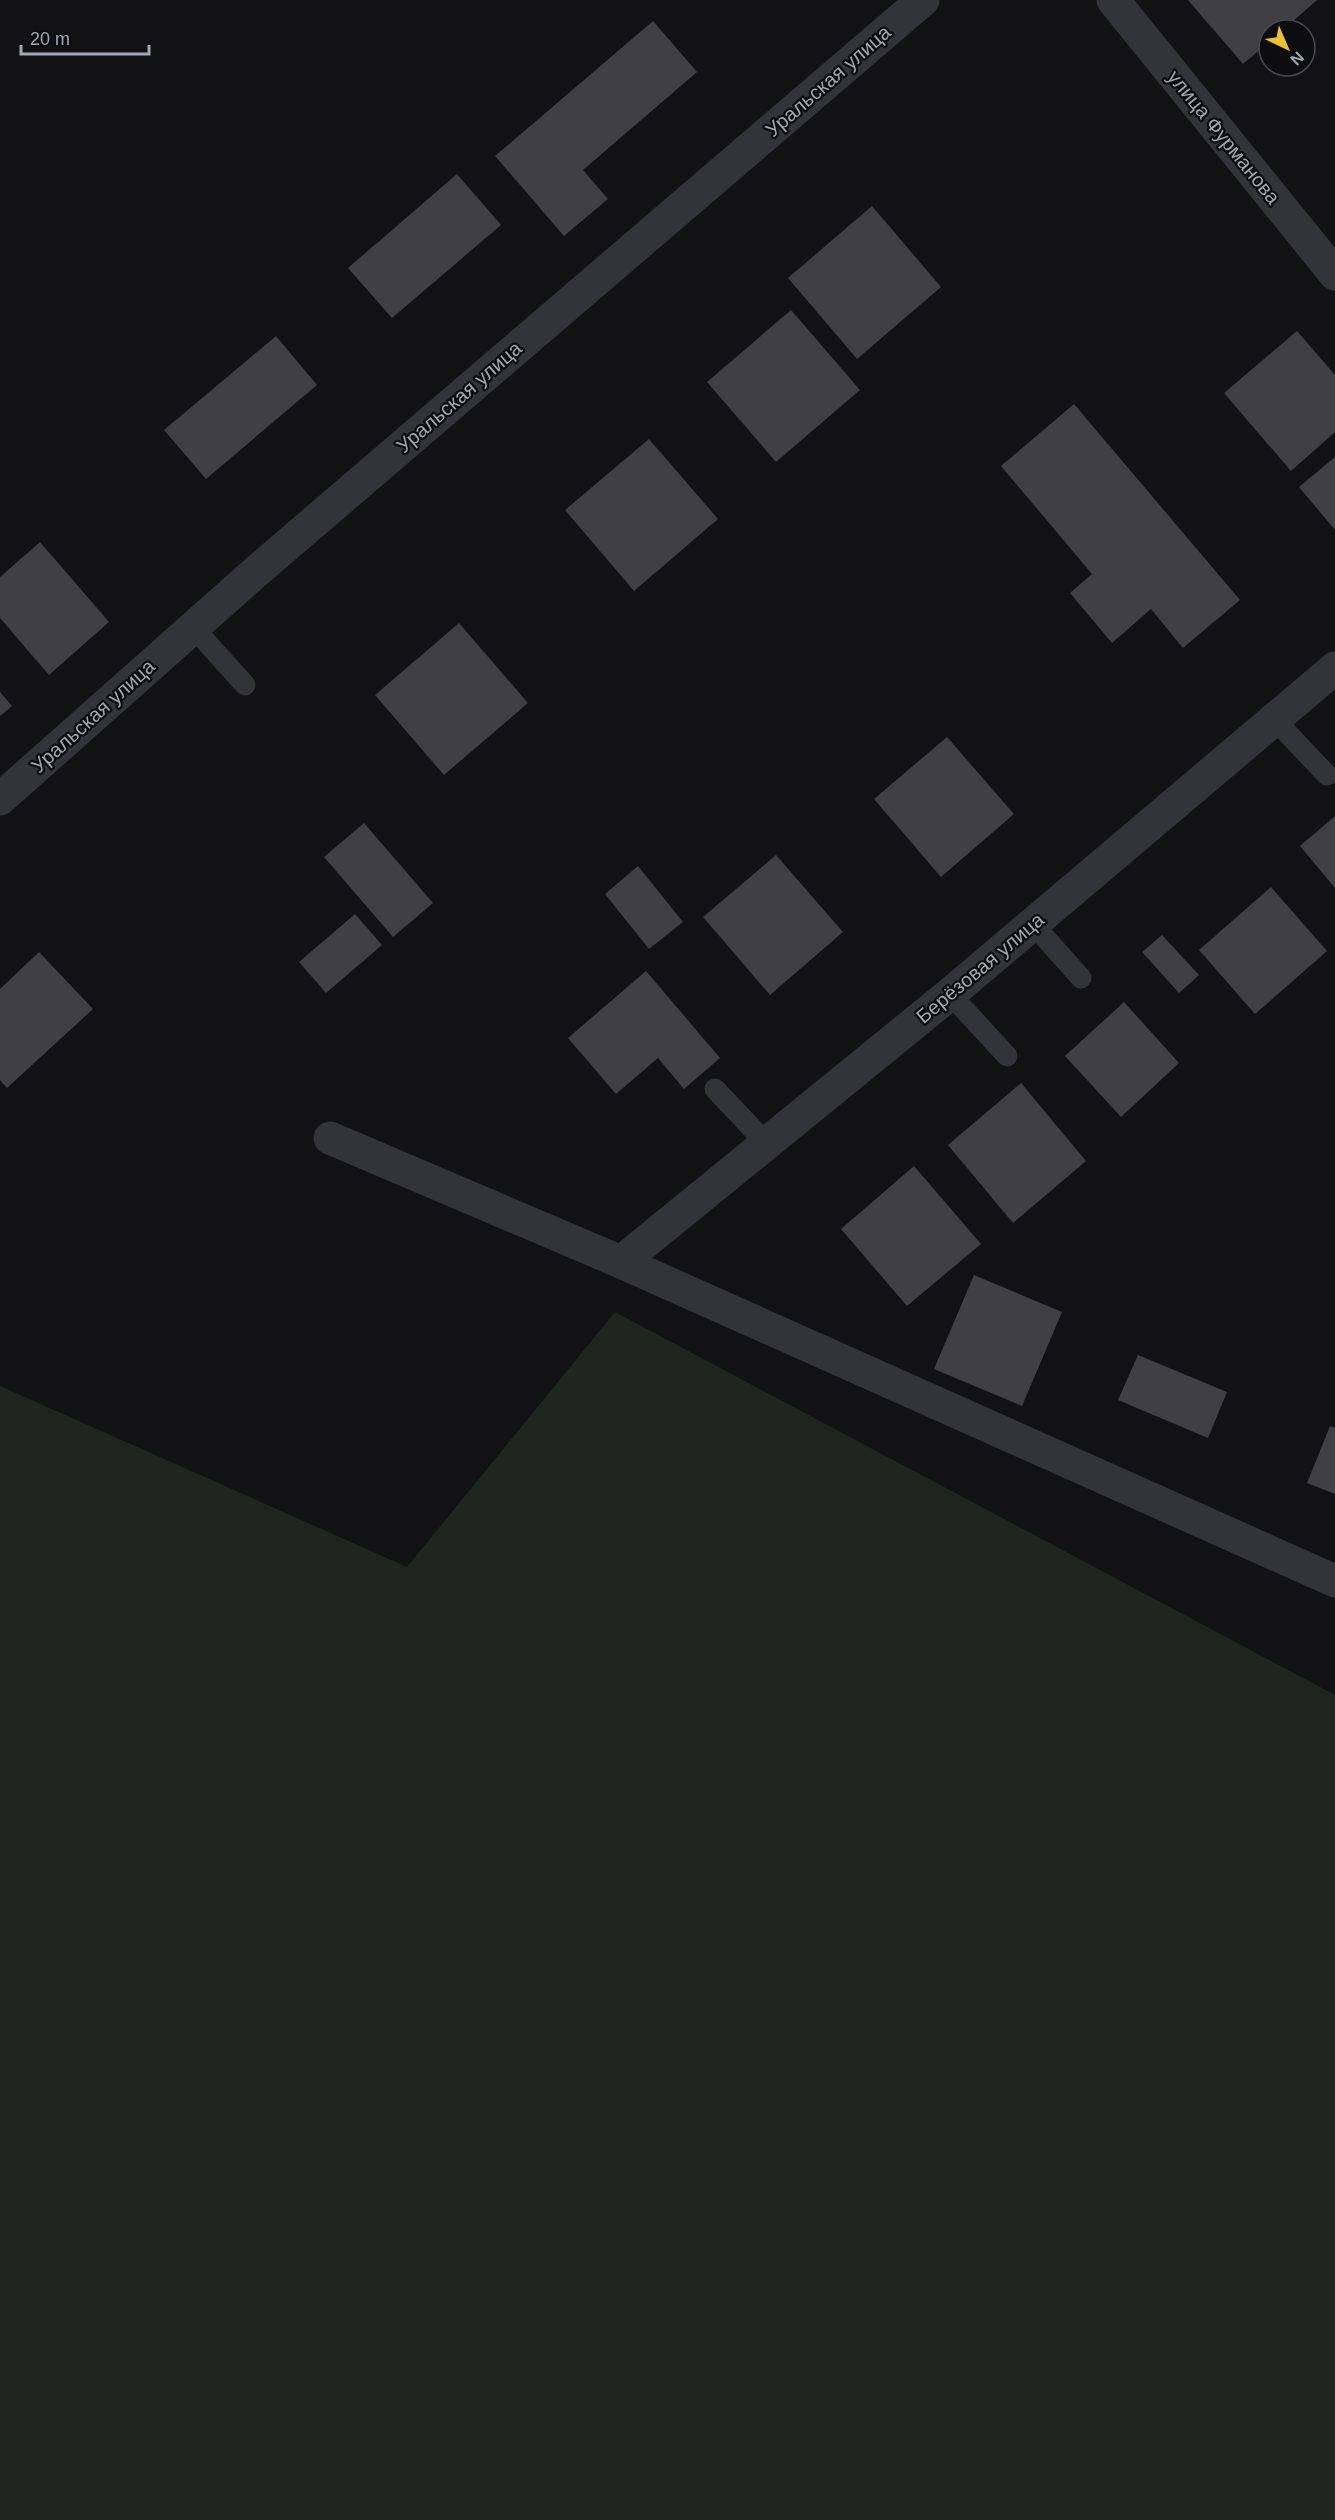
<svg xmlns="http://www.w3.org/2000/svg" width="1335" height="2520" font-family="Helvetica,sans-serif">
	<style>
		.green { fill: #1f2620 }
		.building { fill: #3f3f44 }
		.lines { fill: none; stroke-linecap: round; stroke-linejoin: round }
		.lane { stroke: #333439; stroke-width: 21 }
		.street { stroke: #333439; stroke-width: 33 }
		.labels { text-anchor: middle; dominant-baseline: central; stroke-width: 4.5; stroke-linejoin: round; paint-order: stroke }
		.street-label { font-size: 20px; fill: #a4a7b4; stroke: #0d0d0f }
	</style>
	<rect width="100%" height="100%" fill="#121214"/>
	<!-- green -->
	<polygon class="green" points="615,1312 1335,1695 1335,2520 0,2520 0,1386 407,1567"/>
	<!-- building -->
	<g class="building">
		<polygon points="1188,0 1317,0 1283,30 1269,30 1269,42 1243,64"/>
		<polygon points="653,21 697,72 583,170 608,199 564,236 495,156"/>
		<polygon points="457,174 501,225 392,318 348,268"/>
		<polygon points="872,206 941,287 857,359 788,278"/>
		<polygon points="791,310 860,390 776,462 707,382"/>
		<polygon points="1297,331 1335,375 1335,432 1291,471 1224,393"/>
		<polygon points="276,336 317,385 206,479 164,430"/>
		<polygon points="1074,404 1240,600 1183,648 1151,609 1112,643 1070,593 1092,574 1001,466"/>
		<polygon points="649,439 718,519 634,591 565,510"/>
		<polygon points="1335,457 1335,530 1299,487"/>
		<polygon points="40,542 109,622 49,675 0,618 0,577"/>
		<polygon points="459,623 528,703 444,775 375,695"/>
		<polygon points="0,692 12,706 0,716"/>
		<polygon points="947,737 1014,814 941,877 874,799"/>
		<polygon points="1335,816 1335,888 1300,846"/>
		<polygon points="364,823 433,903 393,937 324,857"/>
		<polygon points="776,855 843,932 770,995 703,917"/>
		<polygon points="638,866 683,922 649,949 605,894"/>
		<polygon points="1271,887 1327,951 1255,1014 1199,950"/>
		<polygon points="355,914 382,945 326,993 299,962"/>
		<polygon points="1162,935 1199,975 1179,993 1142,952"/>
		<polygon points="39,952 93,1009 7,1088 0,1080 0,989"/>
		<polygon points="646,971 720,1058 684,1089 658,1058 616,1094 568,1038"/>
		<polygon points="1124,1002 1179,1063 1121,1117 1065,1056"/>
		<polygon points="1021,1083 1086,1161 1013,1223 948,1145"/>
		<polygon points="914,1166 981,1244 907,1306 841,1229"/>
		<polygon points="974,1275 1062,1312 1022,1406 934,1369"/>
		<polygon points="1138,1355 1227,1392 1208,1438 1118,1400"/>
		<polygon points="1330,1426 1335,1428 1335,1494 1307,1483"/>
	</g>
	<g class="lines">
		<!-- lane -->
		<g class="lane">
			<polyline points="193,627 245,685"/>
			<polyline points="1275,720 1327,775"/>
			<polyline points="1033,924 1081,978"/>
			<polyline points="950,994 1007,1056"/>
			<polyline points="715,1089 766,1143"/>
		</g>
		<!-- street -->
		<g class="street">
			<polyline points="1113,0 1335,274"/>
			<polyline points="0,799 258,570 923,0"/>
			<polyline points="330,1138 621,1262 1335,1581"/>
			<polyline points="621,1262 950,994 1335,668"/>
		</g>
	</g>
	<g class="labels">
		<!-- street labels -->
		<g class="street-label">
			<text transform="translate(828 81) rotate(-41)">Уральская улица</text>
			<text transform="translate(1224 137) rotate(51)">улица Фурманова</text>
			<text transform="translate(459 397) rotate(-41)">Уральская улица</text>
			<text transform="translate(93 716) rotate(-42)">Уральская улица</text>
			<text transform="translate(980 968) rotate(-40)">Берёзовая улица</text>
		</g>
	</g>
	<!-- north arrow -->
	<g transform="translate(1287 48) rotate(136)"><circle r="28" fill="#0d0d0f" stroke="#494b51" stroke-width="1.5"/>
	<path d="M0-4.5L10 22L0 15L-10 22Z" fill="#eac034"/>
	<text y="-9" font-size="16" font-weight="bold" text-anchor="middle" fill="#a4a7b4">N</text>
	</g>
	<!-- scale -->
	<path d="M21 45v9h128v-9" fill="none" stroke="#a4a7b4" stroke-width="3"/>
	<text x="30" y="45" font-size="18" fill="#a4a7b4" stroke="#0d0d0f" stroke-width="4.5" paint-order="stroke">20 m</text>
</svg>
